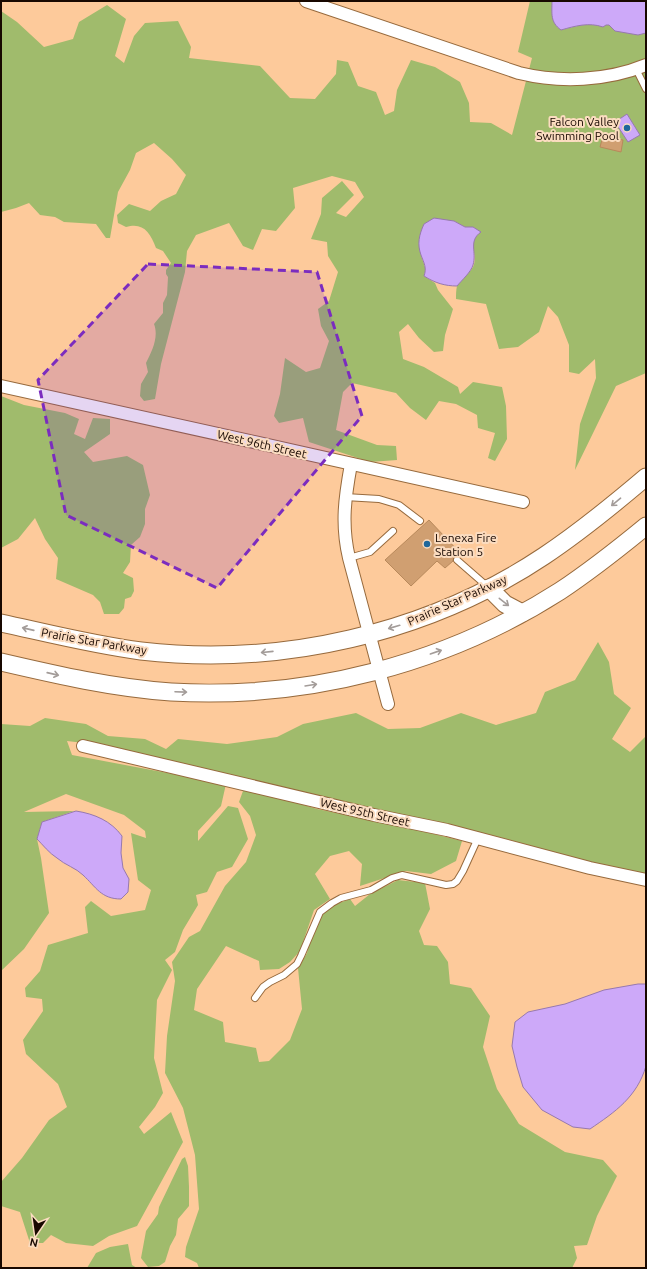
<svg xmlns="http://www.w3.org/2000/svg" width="647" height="1269" font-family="Ubuntu,sans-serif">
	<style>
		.green { fill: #a0bb6c }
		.water { fill: #cda9f9; stroke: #9779ae }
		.building { fill: #d09f71; stroke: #b8895b }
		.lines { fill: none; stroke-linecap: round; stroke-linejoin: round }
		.lane-casing { stroke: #976a3d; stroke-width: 8 }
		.street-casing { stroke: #976a3d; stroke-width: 14 }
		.secondary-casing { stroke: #976a3d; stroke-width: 19 }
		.lane { stroke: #fff; stroke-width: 6 }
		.street { stroke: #fff; stroke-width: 12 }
		.secondary { stroke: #fff; stroke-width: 17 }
		.oneway { stroke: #a39c99 }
		.marked { fill: #7b2cbf; fill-opacity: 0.2; stroke: #7b2cbf; stroke-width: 3; stroke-dasharray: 8 5; stroke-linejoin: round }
		.poi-dot { fill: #1f679b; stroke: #fbdcc0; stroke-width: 1.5 }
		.labels { text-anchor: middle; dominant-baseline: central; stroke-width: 4; stroke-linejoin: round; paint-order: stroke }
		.poi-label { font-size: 12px; fill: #180800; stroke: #fbdcc0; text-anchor: end }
		.street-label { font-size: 12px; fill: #180800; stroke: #fbdcc0 }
	</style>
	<rect width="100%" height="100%" fill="#fdca9b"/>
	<!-- green -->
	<g class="green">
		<path d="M 530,1 L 646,1 L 646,373 L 616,386 L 575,470 L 580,424 L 596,378 L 595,359 L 579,374 L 569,372 L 569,345 L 558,317 L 548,306 L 539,332 L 518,347 L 499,349 L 486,304 L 456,299 C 456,295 456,290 457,286 C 460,279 469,274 473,267 C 479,254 466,243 480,232 L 473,227 L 465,227 L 454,221 L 421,255 L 426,270 L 424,276 L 435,283 L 438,290 L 453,309 L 445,335 L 443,351 L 434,352 L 419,338 L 408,324 L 399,332 L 403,359 L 424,367 L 458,387 L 460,394 L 473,382 L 502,387 L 506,406 L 507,439 L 495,461 L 488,458 L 495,433 L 478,428 L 477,415 L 456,404 L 439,401 L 426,420 L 410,408 L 396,393 L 352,383 L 343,392 L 336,430 L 377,445 L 396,446 L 397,460 L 370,462 L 309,442 L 303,418 L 279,423 L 274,416 L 280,394 L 285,358 L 306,372 L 320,368 L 329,341 L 321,326 L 318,309 L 329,301 L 338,272 L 328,256 L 327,242 L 311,239 L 321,214 L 322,198 L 342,181 L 354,195 L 336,213 L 346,217 L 364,197 L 355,182 L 332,176 L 293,188 L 295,208 L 276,231 L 262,229 L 253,250 L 243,246 L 229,223 L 196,235 L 187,251 L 185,272 L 161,364 L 155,399 L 144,401 L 140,396 L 141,384 L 148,372 L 146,363 C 152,351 159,337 154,324 L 163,313 L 163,303 L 167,295 L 168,277 L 166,274 L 166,270 L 171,263 L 163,251 L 156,248 C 150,232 143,222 126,227 L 118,223 L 117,215 L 129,204 L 150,211 L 161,201 L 176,194 L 186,175 L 172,159 L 154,143 L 136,153 L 130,170 L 118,192 L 110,238 L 106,238 L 96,224 L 64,222 L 55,217 L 40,215 L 29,203 L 16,208 L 1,212 L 1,11 L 17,22 L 44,47 L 73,39 L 79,22 L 107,5 L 126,19 L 115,56 L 124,63 L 134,36 L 145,23 L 178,21 L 191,47 L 189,58 L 260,66 L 290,98 L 315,99 L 336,74 L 337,60 L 348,62 L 358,86 L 376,92 L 385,115 L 394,111 L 397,90 L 411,60 L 435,67 L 460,82 L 469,103 L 470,122 L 491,123 L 512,135 L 532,58 L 518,52 Z"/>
		<polygon points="1,396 24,405 65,413 79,419 74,434 85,439 93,418 110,419 110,434 84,452 93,462 127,456 143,465 150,495 145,509 145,524 140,537 131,545 130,562 123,573 133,578 134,591 131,597 125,599 124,608 119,614 104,614 100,602 93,595 56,579 58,558 45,539 35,518 18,539 1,548"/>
		<polygon points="598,642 609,662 614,694 631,708 612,739 630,752 646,736 646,875 606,866 491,835 414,820 298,792 246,778 227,777 84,743 67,741 72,755 226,784 221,806 198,831 198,841 228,806 238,808 248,839 232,867 217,872 207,892 196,895 198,905 183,930 175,952 165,960 172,970 157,1000 154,1058 163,1093 155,1107 139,1127 144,1134 171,1112 183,1142 137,1226 109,1236 93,1246 66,1243 51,1235 43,1243 30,1243 20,1212 1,1206 1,1182 22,1158 49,1120 67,1107 58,1084 26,1054 23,1040 43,1011 42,999 26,997 25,988 40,971 48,945 88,933 85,907 91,901 111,916 145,910 151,890 138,880 131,833 146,838 145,831 124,815 66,794 24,812 74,811 42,822 37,839 41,858 49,913 24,949 1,971 1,724 30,726 45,718 86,724 108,736 145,739 166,749 178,739 227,744 277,737 303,724 356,713 388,729 420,728 461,713 496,725 536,713 545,692 575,680"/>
		<polygon points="243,791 257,791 317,809 410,828 462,841 456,861 431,874 406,871 360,886 362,864 349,851 330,856 315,874 330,899 314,910 300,951 290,962 279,969 260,970 259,961 226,946 197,989 194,1010 223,1022 225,1042 256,1048 259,1062 269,1061 290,1040 302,1009 298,968 307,953 313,924 326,908 350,899 355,906 370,894 398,880 425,883 430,909 419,931 424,945 437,946 448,962 450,984 471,988 490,1016 483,1047 497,1089 519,1124 565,1152 603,1160 617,1176 597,1216 587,1245 574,1246 577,1258 572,1268 199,1268 197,1263 185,1257 186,1247 199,1209 195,1155 183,1108 165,1073 167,1036 175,981 172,962 189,937 200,931 225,886 246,862 256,835 250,816 239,802"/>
		<polygon points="185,1157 188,1166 189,1187 189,1206 178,1219 176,1235 170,1246 165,1262 159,1266 148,1267 141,1258 146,1231 158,1214 159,1207 182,1159"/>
		<polygon points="128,1244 132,1265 137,1268 87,1268 96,1253 110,1247"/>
	</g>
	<!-- water -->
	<g class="water">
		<path d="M 552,1 L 646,1 L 646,33 L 638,35 L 615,31 L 609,25 L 606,25 L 603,27 C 589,22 575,26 561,30 C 550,22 552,14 552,1 Z"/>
		<polygon points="627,114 640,135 628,142 615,122"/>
		<path d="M 434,218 L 454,221 L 465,227 L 473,227 L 481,232 C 468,241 477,252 473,265 C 471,272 462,280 457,286 C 445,286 435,283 424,276 C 427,268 424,263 421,255 C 417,244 419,235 424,224 Z"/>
		<path d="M 76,811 C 95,814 111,821 122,836 L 121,853 L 123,868 L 129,879 L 128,892 L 121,899 C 101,899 96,887 83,875 C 76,868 65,865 57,858 C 49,853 43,845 37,839 L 42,822 Z"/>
		<path d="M 638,984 L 646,984 L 646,1066 C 637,1097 615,1112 590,1129 L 573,1127 L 542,1110 L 523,1087 L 517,1067 L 512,1046 L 515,1022 L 528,1012 L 565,1004 L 604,990 Z"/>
	</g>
	<!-- building -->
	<g class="building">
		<polygon points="603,136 623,140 621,152 600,147"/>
		<polygon points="429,520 461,554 454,557 453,561 445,568 437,561 411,586 385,560"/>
	</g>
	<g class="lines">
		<defs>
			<g id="lane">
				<polyline points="636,69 646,89"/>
				<polyline points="345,497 379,499 399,505 420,521"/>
				<polyline points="349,558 370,552 393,531"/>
				<polyline points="457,560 488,587"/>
				<polyline points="255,998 263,987 270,982 284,975 297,964 301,956 320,912 332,903 341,898 371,890 392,878 402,875 446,885 453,884 457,881 463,871 478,838"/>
			</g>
			<g id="street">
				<path d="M 306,1 L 519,73 C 560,83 607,81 646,65"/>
				<path d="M 1,386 C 175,423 349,464 523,502"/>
				<path d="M 351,464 C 345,497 341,524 349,558 L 388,704"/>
				<polyline points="83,746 374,815 447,830 590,868 646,880"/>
			</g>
			<g id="secondary">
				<polyline points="489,588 505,604 522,613"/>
				<path d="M 1,623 C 47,633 94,645 141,651 C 280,667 427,634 544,556 C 580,532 613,505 646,477"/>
				<path d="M 1,662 C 57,675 113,688 171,692 C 307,700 446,664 560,591 C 590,571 618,549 646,526"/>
			</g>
		</defs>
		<!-- lane casing -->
		<use href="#lane" class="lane-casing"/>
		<!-- street casing -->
		<use href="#street" class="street-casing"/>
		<!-- secondary casing -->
		<use href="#secondary" class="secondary-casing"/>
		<!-- lane -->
		<use href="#lane" class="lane"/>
		<!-- street -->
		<use href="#street" class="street"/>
		<!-- secondary -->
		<use href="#secondary" class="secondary"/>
	</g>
	<!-- one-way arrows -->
	<defs><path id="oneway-shaft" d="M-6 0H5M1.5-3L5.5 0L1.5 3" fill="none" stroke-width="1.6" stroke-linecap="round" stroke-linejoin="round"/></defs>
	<g class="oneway">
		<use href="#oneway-shaft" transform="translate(616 502) rotate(140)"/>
		<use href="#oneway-shaft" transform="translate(504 602) rotate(38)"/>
		<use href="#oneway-shaft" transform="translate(394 627) rotate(164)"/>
		<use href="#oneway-shaft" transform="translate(28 629) rotate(-167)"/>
		<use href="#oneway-shaft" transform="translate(267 652) rotate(174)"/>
		<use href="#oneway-shaft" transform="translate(436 652) rotate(-19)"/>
		<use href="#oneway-shaft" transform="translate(53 674) rotate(13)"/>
		<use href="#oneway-shaft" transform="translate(311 685) rotate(-9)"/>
		<use href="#oneway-shaft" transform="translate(181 692) rotate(2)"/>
	</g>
	<!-- marked area -->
	<path class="marked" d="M 148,264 L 317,272 L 362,416 L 217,588 L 66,515 L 38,380 Z"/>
	<!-- markers -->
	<g class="poi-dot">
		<circle cx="627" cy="128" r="4"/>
		<circle cx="427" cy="544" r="4"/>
	</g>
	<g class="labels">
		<!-- poi labels -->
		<g class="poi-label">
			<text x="619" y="121">Falcon Valley<tspan x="619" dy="14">Swimming Pool</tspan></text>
			<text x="435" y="537" text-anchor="start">Lenexa Fire<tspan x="435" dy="14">Station 5</tspan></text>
		</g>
		<!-- street labels -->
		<g class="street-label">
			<text transform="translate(262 444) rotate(13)">West 96th Street</text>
			<text transform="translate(457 600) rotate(-24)">Prairie Star Parkway</text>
			<text transform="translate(94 641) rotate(10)">Prairie Star Parkway</text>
			<text transform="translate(365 812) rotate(13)">West 95th Street</text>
		</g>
	</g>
	<!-- border -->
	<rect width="647" height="1269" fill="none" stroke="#180800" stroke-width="4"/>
	<!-- north arrow -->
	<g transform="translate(36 1233) rotate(193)" stroke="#fbdcc0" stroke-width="3" paint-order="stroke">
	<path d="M0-3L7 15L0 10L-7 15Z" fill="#180800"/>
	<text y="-6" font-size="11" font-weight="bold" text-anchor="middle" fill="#180800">N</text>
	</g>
</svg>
